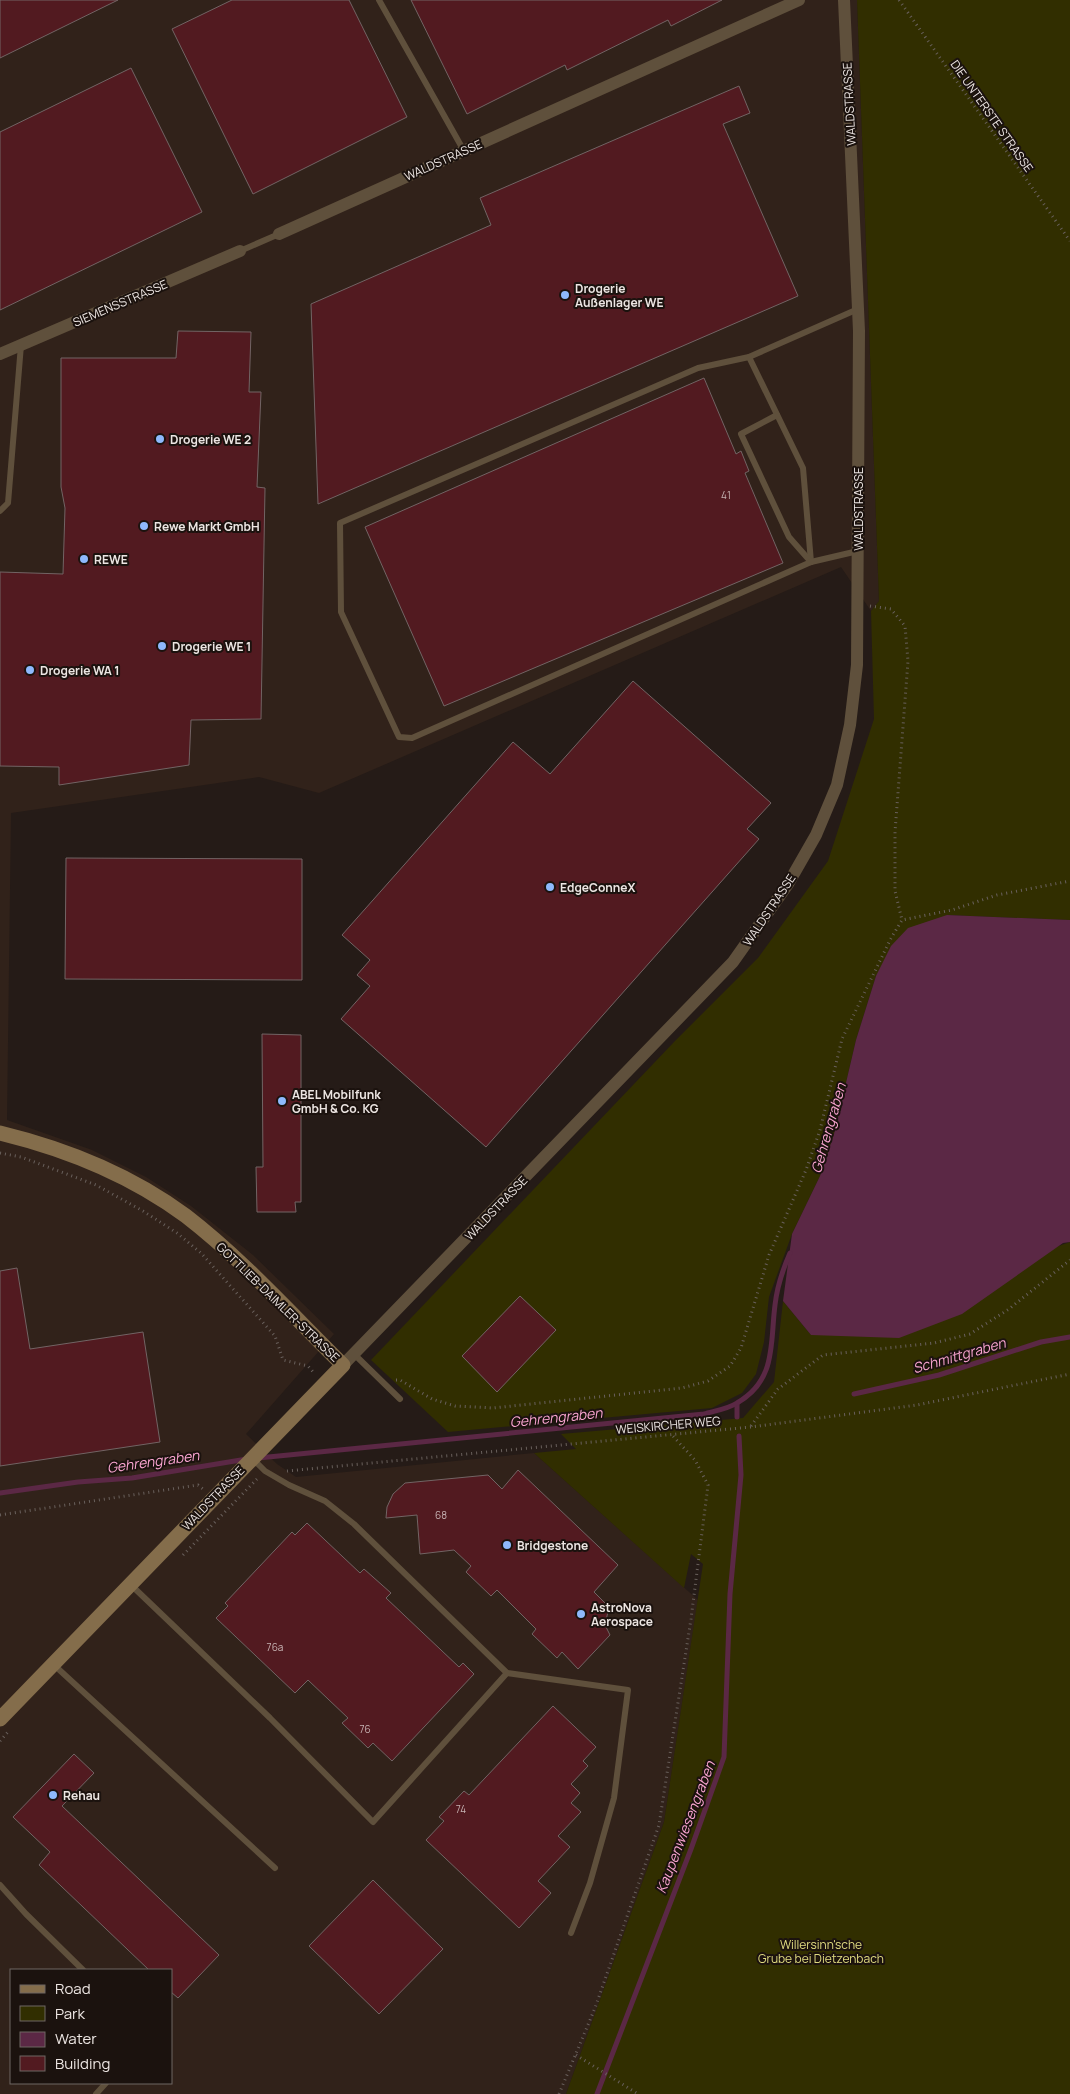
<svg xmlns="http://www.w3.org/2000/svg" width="1070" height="2094" font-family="Manrope,sans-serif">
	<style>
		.built { fill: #31221a; fill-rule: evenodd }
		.green { fill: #312e00 }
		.water { fill: #5b2845 }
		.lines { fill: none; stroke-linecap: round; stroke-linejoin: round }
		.stream { stroke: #5b2845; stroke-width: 5 }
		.building { fill: #521a20; stroke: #726464 }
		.path { stroke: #69605c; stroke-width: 3; stroke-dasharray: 1 4; stroke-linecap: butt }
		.lane { stroke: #5f503c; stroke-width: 6 }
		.street { stroke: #5f503c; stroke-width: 12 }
		.secondary { stroke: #846d4b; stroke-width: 15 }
		.poi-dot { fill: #8eb9fc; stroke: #1b120e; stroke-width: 2 }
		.labels { text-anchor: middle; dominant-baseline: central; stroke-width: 4; stroke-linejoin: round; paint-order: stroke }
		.number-label { font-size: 10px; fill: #c6b2b2 }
		.street-label { font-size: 12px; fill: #ece5e2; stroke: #1b120e }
		.poi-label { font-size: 12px; font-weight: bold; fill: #ece5e2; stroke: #1b120e; text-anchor: start }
		.park-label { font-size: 12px; fill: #e0db80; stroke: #1b120e }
		.water-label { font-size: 14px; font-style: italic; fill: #faa5d1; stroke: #1b120e }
	</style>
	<rect width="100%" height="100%" fill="#251b17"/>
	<!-- built -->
	<path class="built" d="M 0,0 L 857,0 L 879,601 L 871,611 L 841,567 L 319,793 L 259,777 L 11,813 L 7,1120 L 92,1150 L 146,1177 L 191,1206 L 253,1255 L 334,1334 L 246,1434 L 277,1464 L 296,1477 L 534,1453 L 698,1600 L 664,1822 L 566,2094 L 0,2094 ZM 11,1970 L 171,1970 L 171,2083 L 11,2083 Z"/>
	<!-- green -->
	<g class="green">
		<polygon points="857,0 1070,0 1070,920 947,915 876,976 856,1040 834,1134 820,1176 792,1234 769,1297 764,1342 756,1374 742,1393 712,1408 448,1432 371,1360 674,1042 758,958 828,861 874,719 871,611 879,601"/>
		<polygon points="1070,1242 1070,2094 566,2094 664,1822 703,1564 691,1554 684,1588 534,1453 576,1449 561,1434 743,1418 774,1382 783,1301 811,1335"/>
	</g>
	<!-- water -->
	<polygon class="water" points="947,915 1070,920 1070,1242 1063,1243 962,1314 899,1338 811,1335 783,1301 792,1234 820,1176 834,1134 856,1040 876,976 891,946 908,928"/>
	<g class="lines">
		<!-- stream -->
		<g class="stream">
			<polyline points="854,1394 939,1375 1041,1342 1070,1337"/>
			<polyline points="737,1404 737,1417"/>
			<path d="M 258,1458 L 704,1414 C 714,1411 728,1409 737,1403 C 777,1380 770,1343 775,1305 C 777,1287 783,1269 790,1253"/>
			<polyline points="0,1493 78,1482 132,1478 247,1459"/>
			<polyline points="597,2094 691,1849 724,1757 730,1594 741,1475 739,1436"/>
		</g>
	</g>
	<!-- building -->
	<g class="building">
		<polygon points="0,0 118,0 0,58"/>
		<polygon points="232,0 349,0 407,117 253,194 172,29"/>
		<polygon points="411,0 722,0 671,26 668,20 567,70 565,65 467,114"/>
		<polygon points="131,68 202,212 0,310 0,132"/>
		<polygon points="739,86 750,113 723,124 798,296 318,504 311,304 491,225 480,198"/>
		<polygon points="178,331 251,332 249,392 261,392 257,487 265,488 261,719 191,720 189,765 59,785 59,767 0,766 0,572 63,574 65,508 61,487 61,358 176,358"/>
		<polygon points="704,378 736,454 741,451 749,471 745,473 783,563 444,706 365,527"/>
		<polygon points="633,681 771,803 747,829 759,839 486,1147 341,1019 370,986 357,975 370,960 342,935 513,742 550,774"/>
		<polygon points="66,858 302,859 302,980 65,979"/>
		<polygon points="262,1034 301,1035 301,1202 295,1202 296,1212 257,1212 256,1167 263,1167"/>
		<polygon points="17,1268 30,1349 143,1332 160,1442 0,1466 0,1271"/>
		<polygon points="520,1296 556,1330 497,1392 462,1356"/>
		<polygon points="518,1470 618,1565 594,1592 609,1607 605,1625 610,1635 578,1669 562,1652 557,1658 532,1634 536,1629 497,1590 491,1596 466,1572 471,1566 454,1550 420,1554 417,1515 386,1518 387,1507 393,1494 405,1483 488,1475 502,1489"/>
		<polygon points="307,1523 360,1573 364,1569 391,1593 386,1598 459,1667 463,1663 474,1674 392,1761 373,1743 368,1748 342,1723 348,1718 308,1680 295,1693 216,1618 228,1606 225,1603 292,1532 295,1535"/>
		<polygon points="553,1706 596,1747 583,1761 588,1766 571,1784 580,1793 571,1803 581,1812 558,1836 570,1847 538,1881 551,1893 519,1928 426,1840 444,1821 439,1817 464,1791 469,1795"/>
		<polygon points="74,1754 94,1773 62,1806 219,1955 178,1998 171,1992 171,1970 149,1970 39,1865 50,1852 13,1817"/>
		<polygon points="373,1880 443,1949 379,2014 309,1946"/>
	</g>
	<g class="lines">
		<!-- path -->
		<g class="path">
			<polyline points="899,0 1070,241"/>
			<polyline points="870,606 891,609 905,626 908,661 895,832 895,891 902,920"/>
			<polyline points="0,1153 21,1157 96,1185 143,1211 177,1233 201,1253 275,1336 283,1360 308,1366 315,1374"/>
			<polyline points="396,1380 400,1380 432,1399 455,1406 493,1408 682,1388 708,1381 730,1366 741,1348 769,1255 806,1170 820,1130 842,1039 890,940 902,920 952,910 997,895 1070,881"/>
			<polyline points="751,1426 778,1389 823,1355 934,1343 970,1334 1009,1309 1070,1260"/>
			<polyline points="287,1471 751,1427 917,1405 1070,1374"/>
			<polyline points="0,1515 198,1485 203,1489"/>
			<polyline points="183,1555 259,1477"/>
			<polyline points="0,1741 8,1732"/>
			<polyline points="576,2055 638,2094"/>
			<polyline points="559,2094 595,2008 659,1825 691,1619 708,1485 695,1460 671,1434"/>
		</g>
		<!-- lane -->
		<g class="lane">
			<polyline points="379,0 464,151"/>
			<polyline points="240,251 279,234"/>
			<polyline points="749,357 803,468 811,562"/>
			<polyline points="777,415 741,434 789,537 811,562"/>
			<polyline points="0,511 8,503 21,345"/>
			<polyline points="858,551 811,562 412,738 399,737 341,612 340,523 698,368 749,357 858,309"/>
			<polyline points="354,1354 400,1399"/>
			<polyline points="252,1458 265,1471 289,1485 325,1501 354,1524 507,1673 628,1690 614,1798 590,1883 571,1933"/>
			<polyline points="130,1584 270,1718 373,1822 507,1673"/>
			<polyline points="54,1665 275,1868"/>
			<polyline points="0,1885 26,1914 83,1970"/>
			<polyline points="96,2094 106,2083"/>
		</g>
		<!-- street -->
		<g class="street">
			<polyline points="279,234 799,0"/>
			<polyline points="0,354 240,251"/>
			<polyline points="343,1365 733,962 788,884 816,835 837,785 850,725 857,665 859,331 844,0"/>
		</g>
		<!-- secondary -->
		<path class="secondary" d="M 0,1133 C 66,1149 132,1176 186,1216 C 243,1260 292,1315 343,1365 L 0,1719"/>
	</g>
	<!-- markers -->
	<g class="poi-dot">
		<circle cx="565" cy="295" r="5"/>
		<circle cx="160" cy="439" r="5"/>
		<circle cx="144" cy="526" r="5"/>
		<circle cx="84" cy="559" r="5"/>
		<circle cx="162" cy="646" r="5"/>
		<circle cx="30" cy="670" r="5"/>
		<circle cx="550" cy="887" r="5"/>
		<circle cx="282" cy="1101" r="5"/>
		<circle cx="507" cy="1545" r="5"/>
		<circle cx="581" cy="1614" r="5"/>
		<circle cx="53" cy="1795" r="5"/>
	</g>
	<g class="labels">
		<!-- number labels -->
		<g class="number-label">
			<text x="726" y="495">41</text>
			<text x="441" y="1515">68</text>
			<text x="275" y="1647">76a</text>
			<text x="365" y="1729">76</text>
			<text x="461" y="1809">74</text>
		</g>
		<!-- street labels -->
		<g class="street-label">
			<text transform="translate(849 104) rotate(-93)">WALDSTRASSE</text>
			<text transform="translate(992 116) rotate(55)">DIE UNTERSTE STRASSE</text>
			<text transform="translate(443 160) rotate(-24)">WALDSTRASSE</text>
			<text transform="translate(120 303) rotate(-23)">SIEMENSSTRASSE</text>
			<text transform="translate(858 509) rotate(-90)">WALDSTRASSE</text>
			<text transform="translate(769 910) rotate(-56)">WALDSTRASSE</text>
			<text transform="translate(496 1208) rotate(-46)">WALDSTRASSE</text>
			<text transform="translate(278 1302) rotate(44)">GOTTLIEB-DAIMLER-STRASSE</text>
			<text transform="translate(668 1425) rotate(-5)">WEISKIRCHER WEG</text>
			<text transform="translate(213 1498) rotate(-46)">WALDSTRASSE</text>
		</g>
		<!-- poi labels -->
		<g class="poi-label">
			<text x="575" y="288">Drogerie<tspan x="575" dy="14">Außenlager WE</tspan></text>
			<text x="170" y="439">Drogerie WE 2</text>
			<text x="154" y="526">Rewe Markt GmbH</text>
			<text x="94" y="559">REWE</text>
			<text x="172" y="646">Drogerie WE 1</text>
			<text x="40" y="670">Drogerie WA 1</text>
			<text x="560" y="887">EdgeConneX</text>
			<text x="292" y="1094">ABEL Mobilfunk<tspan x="292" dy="14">GmbH &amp; Co. KG</tspan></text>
			<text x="517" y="1545">Bridgestone</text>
			<text x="591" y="1607">AstroNova<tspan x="591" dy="14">Aerospace</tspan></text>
			<text x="63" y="1795">Rehau</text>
		</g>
		<!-- park labels -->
		<g class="park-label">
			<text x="821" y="1944">Willersinn'sche<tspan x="821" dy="14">Grube bei Dietzenbach</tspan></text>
		</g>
		<!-- water labels -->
		<g class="water-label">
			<text transform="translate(828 1128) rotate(-74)">Gehrengraben</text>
			<text transform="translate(959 1355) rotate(-16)">Schmittgraben</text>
			<text transform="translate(556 1417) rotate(-6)">Gehrengraben</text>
			<text transform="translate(153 1461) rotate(-8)">Gehrengraben</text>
			<text transform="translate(685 1827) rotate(-69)">Kaupenwiesengraben</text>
		</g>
	</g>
	<!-- legend -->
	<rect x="10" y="1969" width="162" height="115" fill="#1b120e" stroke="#6f6663"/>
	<rect x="20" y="1985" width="25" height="8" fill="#846d4b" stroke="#6f6663"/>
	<text x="55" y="1994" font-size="15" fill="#ece5e2">Road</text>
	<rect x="20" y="2006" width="25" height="15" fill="#312e00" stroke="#6f6663"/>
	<text x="55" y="2019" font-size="15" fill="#ece5e2">Park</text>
	<rect x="20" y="2032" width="25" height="15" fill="#5b2845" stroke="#6f6663"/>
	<text x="55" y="2044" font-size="15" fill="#ece5e2">Water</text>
	<rect x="20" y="2056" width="25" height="15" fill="#521a20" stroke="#6f6663"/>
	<text x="55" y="2069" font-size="15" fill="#ece5e2">Building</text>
</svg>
